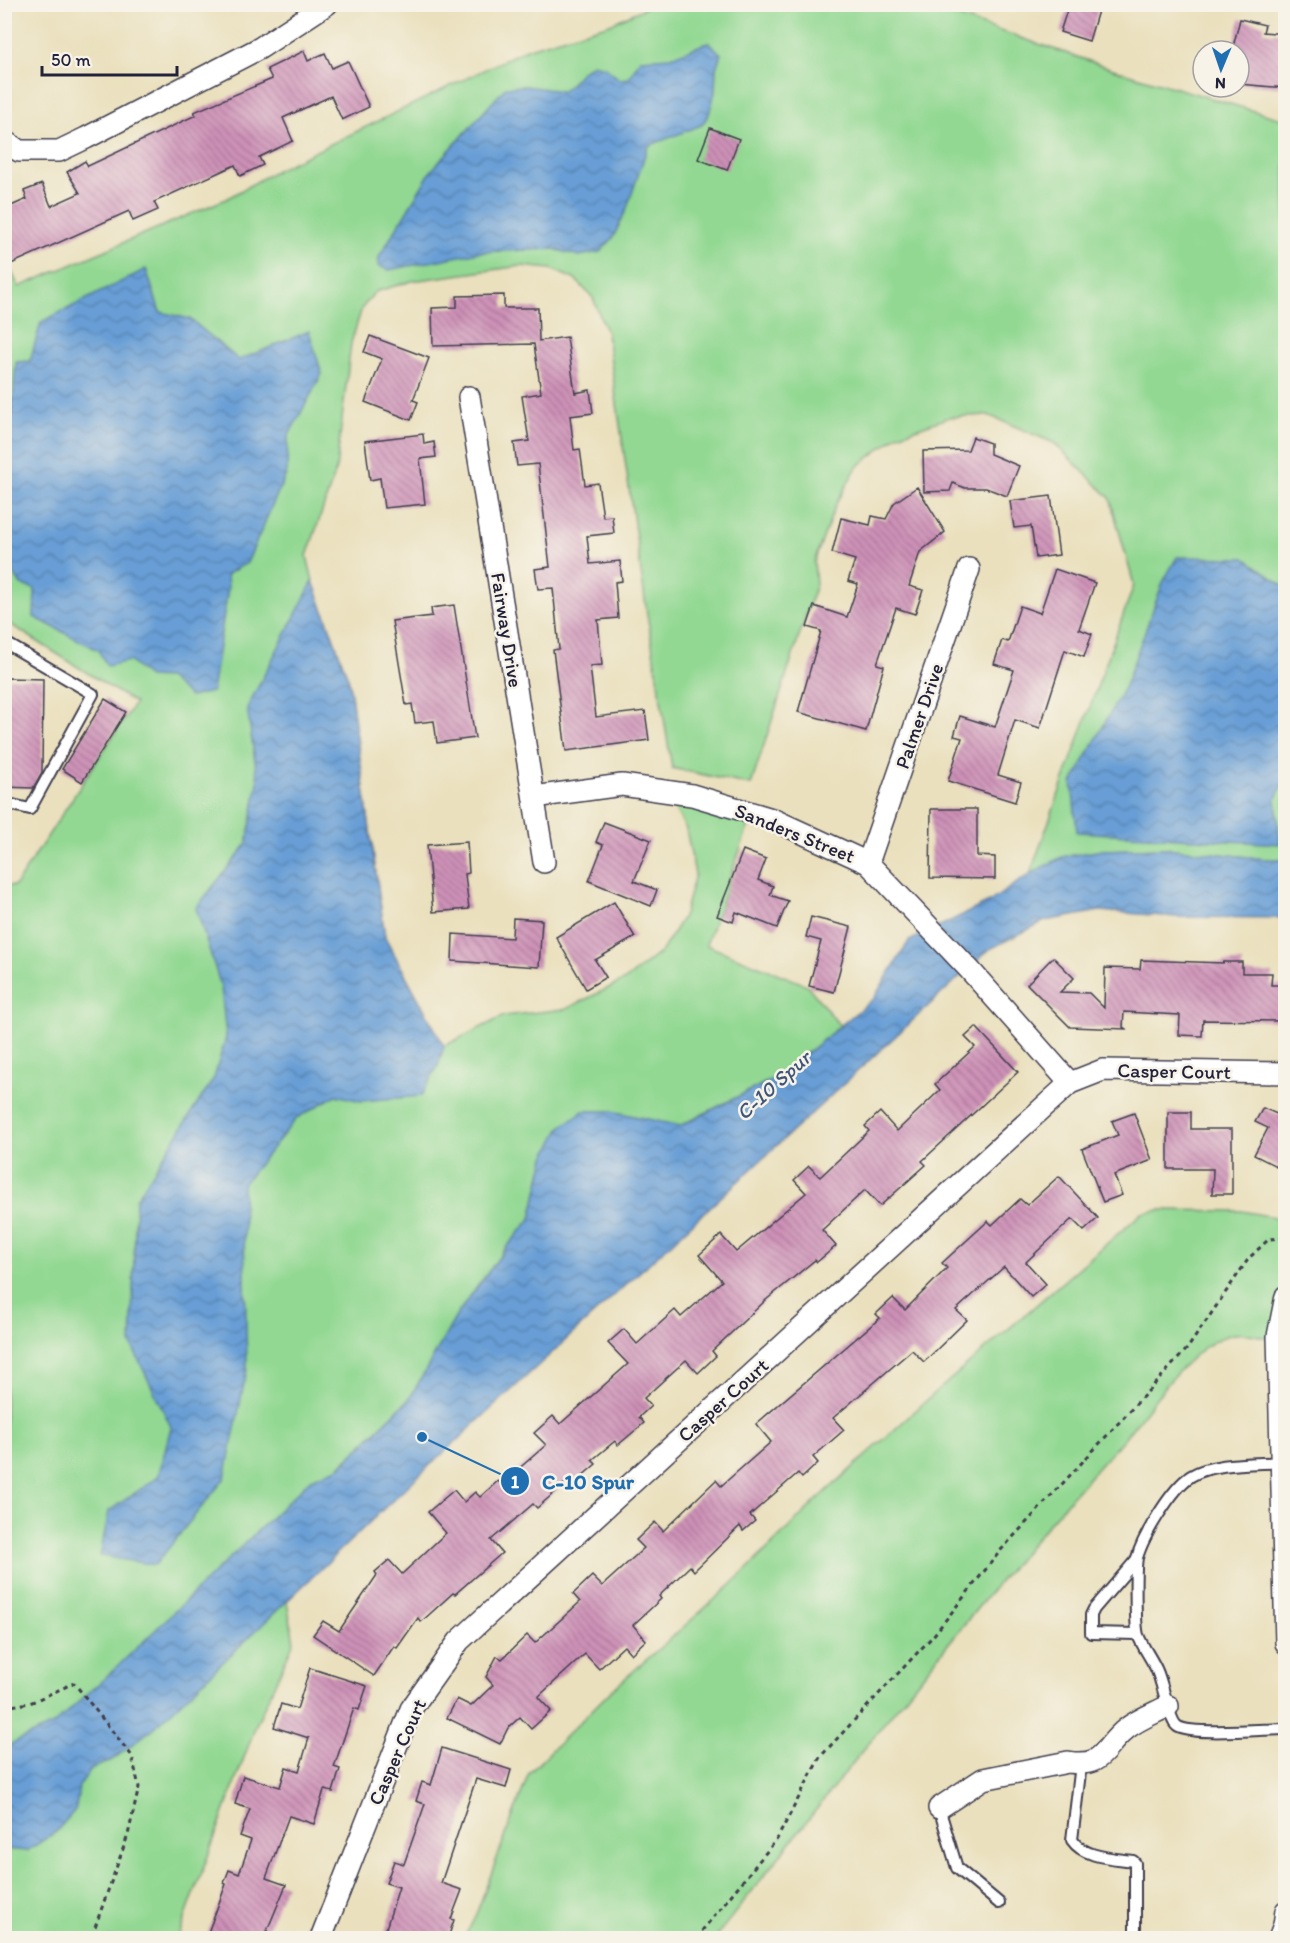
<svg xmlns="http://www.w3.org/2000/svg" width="1290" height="1943" font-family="Itim,sans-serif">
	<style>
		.grass { fill: #92d892; stroke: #5a7d66; stroke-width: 1.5 }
		.water { fill: url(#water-waves); stroke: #446088; stroke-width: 1.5 }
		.building { fill: url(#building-back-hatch) }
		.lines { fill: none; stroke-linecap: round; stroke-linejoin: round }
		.lane-casing { stroke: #403e4e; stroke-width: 14 }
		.street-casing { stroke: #403e4e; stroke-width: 24 }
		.path { stroke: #403e4e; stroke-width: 3; stroke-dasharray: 4.5 4.5; stroke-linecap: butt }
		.lane { stroke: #fff; stroke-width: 10 }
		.street { stroke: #fff; stroke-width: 21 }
		.labels { text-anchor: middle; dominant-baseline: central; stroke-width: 5; stroke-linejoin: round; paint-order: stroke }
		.street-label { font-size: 20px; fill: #22223b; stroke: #f7f3e8 }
		.water-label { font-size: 21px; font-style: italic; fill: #3e5479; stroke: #f7f3e8 }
		.leader { fill: none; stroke: #1f6fb2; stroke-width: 2 }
		.callout-dot { fill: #1f6fb2; stroke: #f7f3e8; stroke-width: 2 }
		.mark-label { font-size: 18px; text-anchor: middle; font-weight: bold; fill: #fff }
		.callout-label { font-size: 21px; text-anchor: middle; font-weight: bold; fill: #1f6fb2; stroke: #f7f3e8; stroke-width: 5; stroke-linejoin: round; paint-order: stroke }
	</style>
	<defs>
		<pattern id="water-waves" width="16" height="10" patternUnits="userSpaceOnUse" patternTransform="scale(1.5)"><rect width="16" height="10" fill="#679ed5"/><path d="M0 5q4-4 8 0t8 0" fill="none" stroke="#5480ae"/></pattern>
		<pattern id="building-back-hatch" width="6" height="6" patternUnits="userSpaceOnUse" patternTransform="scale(1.5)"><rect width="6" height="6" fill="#ce91b7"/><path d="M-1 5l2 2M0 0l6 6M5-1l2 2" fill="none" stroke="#a77696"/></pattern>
	</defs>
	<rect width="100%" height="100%" fill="#f7f3e8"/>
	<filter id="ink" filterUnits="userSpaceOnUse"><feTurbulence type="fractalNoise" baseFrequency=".0167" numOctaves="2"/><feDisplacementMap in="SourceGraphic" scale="12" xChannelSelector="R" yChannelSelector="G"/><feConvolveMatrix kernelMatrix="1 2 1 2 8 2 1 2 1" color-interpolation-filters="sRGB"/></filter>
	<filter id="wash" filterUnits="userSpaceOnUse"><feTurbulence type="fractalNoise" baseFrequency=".008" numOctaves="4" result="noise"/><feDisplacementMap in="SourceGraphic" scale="24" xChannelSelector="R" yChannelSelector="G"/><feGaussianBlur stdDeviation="1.35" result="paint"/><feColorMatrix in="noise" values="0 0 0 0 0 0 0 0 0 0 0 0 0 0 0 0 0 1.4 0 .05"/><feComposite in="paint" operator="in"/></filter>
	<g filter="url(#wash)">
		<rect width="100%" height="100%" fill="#eae0bd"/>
		<!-- grass -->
		<g class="grass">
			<polygon points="651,5 923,5 1122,72 1285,120 1285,859 1266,859 1166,848 1103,850 1062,857 1030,874 1134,585 1110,498 1054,443 988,415 950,417 898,435 857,467 836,504 814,562 816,584 751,785 672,768 647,614 607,334 593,298 576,280 551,269 521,266 412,281 375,292 362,308 351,343 336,470 307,556 313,581 349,681 385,937 444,1046 504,1016 566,1009 625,980 662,951 684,915 695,874 686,829 671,802 750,822 706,945 807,985 840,1026 779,1076 679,1126 611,1111 583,1111 545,1157 531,1219 506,1248 458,1313 410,1398 339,1467 287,1601 294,1642 256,1725 178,1938 5,1938 5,885 15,886 135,703 5,621 4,256 19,287 226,199 277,170 529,48 610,24"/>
			<path d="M 1161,1210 L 1242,1211 L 1285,1219 L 1285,1345 C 1252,1332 1232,1326 1201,1350 C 1172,1374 1150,1407 1126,1436 C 1116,1448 1104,1460 1093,1473 C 960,1622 839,1782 715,1938 L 464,1938 L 475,1917 L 529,1773 L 612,1690 L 731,1585 L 819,1498 L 936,1392 L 1142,1213 Z"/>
		</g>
		<!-- water -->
		<g class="water">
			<path d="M 709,42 L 721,54 L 716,68 L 715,92 L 709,114 L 702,125 L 648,146 L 627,208 L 613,238 L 600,252 L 579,256 L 554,249 L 480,252 L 389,270 L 378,266 L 379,257 L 431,171 L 506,87 L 525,86 L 562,91 C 574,82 580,70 593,64 L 605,67 L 619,79 L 629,78 L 640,59 L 671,57 Z"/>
			<polygon points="146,269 160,312 190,319 239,360 309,331 322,374 288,437 287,472 247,563 227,574 228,588 212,692 190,697 168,678 148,677 129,661 107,666 98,650 34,617 35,589 21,585 4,558 5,498 16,362 30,361 41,322"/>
			<polygon points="1177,557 1245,558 1285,587 1285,726 1277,730 1286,747 1285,780 1276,798 1280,844 1077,832 1072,783 1125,686 1163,582"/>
			<polygon points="313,581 349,681 385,937 444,1046 438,1066 421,1096 361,1101 336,1095 297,1118 243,1184 247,1369 225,1478 155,1565 100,1556 109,1511 158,1477 171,1427 131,1344 136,1199 214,1078 226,1037 221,987 196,908 247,844 258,782 247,708"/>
			<polygon points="1166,848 1266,859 1285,859 1285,918 1177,917 1100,911 1045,921 990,949 414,1480 154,1728 112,1760 91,1769 79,1786 76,1809 56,1832 27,1851 5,1849 4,1747 53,1725 118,1666 311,1479 340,1467 410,1398 458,1313 506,1248 531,1219 545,1157 561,1127 583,1111 611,1111 680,1126 779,1076 874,998 909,941 989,902 1030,874 1062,857 1103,850"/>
		</g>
		<g id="blocks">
			<!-- building -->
			<g class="building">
				<polygon points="1069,4 1100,4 1089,41 1060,32"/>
				<polygon points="1240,19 1265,25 1263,32 1286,34 1286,88 1239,84 1239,51 1232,51"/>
				<polygon points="304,51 308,61 325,53 332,68 348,61 369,107 342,120 331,96 283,118 293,141 259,157 263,165 240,176 235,165 154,202 158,210 133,221 129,211 11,264 4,250 4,209 27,199 24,191 42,184 51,206 80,193 67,172 85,161 88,166 196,115 194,112 272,79 267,69"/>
				<polygon points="710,128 739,139 727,170 698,159"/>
				<polygon points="504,295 504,308 538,308 539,341 567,337 575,393 590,390 593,413 570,416 574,450 580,449 585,485 598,483 603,517 612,516 614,533 587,536 590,564 620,561 622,581 615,582 618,618 598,620 602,665 590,666 596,717 645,711 649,740 566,751 553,650 559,649 553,588 538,589 535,569 550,567 538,464 517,466 514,443 529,441 522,396 541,393 534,344 433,346 432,308 457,307 457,296"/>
				<polygon points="370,336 429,358 413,400 418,402 411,420 365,402 382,359 364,352"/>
				<polygon points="423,434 424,444 434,442 436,457 420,459 425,504 384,508 380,478 370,480 365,441"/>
				<polygon points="973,437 990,443 990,454 1019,466 1007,496 986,488 965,488 953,483 950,491 924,492 923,451 968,450"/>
				<polygon points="917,487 945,532 920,552 909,586 923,590 915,614 896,608 877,664 884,666 866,731 798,712 821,631 807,627 814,606 847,617 858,584 848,581 855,560 832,553 841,518 870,525 872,516 886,519 894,503"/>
				<polygon points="1051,496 1059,555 1036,558 1031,526 1014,528 1010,501"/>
				<polygon points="1055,569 1095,583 1079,629 1092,634 1084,657 1065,650 1040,728 1015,720 998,775 1021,782 1015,802 948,781 962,738 954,736 960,716 995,727 1014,670 994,664 1002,640 1008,642 1020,606 1040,613"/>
				<polygon points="454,605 475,738 437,743 434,721 415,723 412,704 406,705 392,621 432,616 431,608"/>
				<polygon points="7,678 43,679 42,772 33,788 4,787"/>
				<polygon points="105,699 126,712 82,782 62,769"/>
				<polygon points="931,809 977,809 977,856 995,857 995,879 930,878"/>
				<polygon points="604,822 651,840 634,881 657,890 651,906 589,881 603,845 596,842"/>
				<polygon points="467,842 469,873 465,874 469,909 433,912 427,845"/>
				<polygon points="743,850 766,859 758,880 773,886 770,895 788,901 777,928 736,912 733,922 717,916"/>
				<polygon points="614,902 635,937 595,960 606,977 586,989 556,937"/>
				<polygon points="811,917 851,927 834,992 809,986 821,941 806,937"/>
				<polygon points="513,918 542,920 539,967 452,961 453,934 512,938"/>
				<polygon points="1053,957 1074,978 1060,992 1089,993 1104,1008 1105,968 1140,969 1141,960 1223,963 1223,962 1242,962 1242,973 1272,973 1271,985 1286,985 1286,1021 1203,1020 1202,1036 1179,1035 1180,1015 1124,1012 1123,1027 1126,1029 1070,1027 1027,984"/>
				<polygon points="976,1027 1018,1072 922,1161 926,1165 880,1206 865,1190 822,1230 836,1246 817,1262 815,1260 766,1300 712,1351 716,1356 698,1373 686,1360 644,1398 651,1406 639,1417 644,1423 618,1445 615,1441 592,1460 596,1464 574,1483 570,1479 537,1508 533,1504 491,1540 502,1553 455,1594 453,1593 421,1622 418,1618 397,1648 394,1646 374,1676 313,1635 323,1621 339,1631 377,1575 375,1572 389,1560 402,1574 446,1533 428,1512 454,1490 464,1502 475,1492 480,1497 498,1481 501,1484 546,1445 534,1433 553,1416 560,1424 628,1364 608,1343 624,1329 637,1344 675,1310 681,1317 722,1281 699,1255 721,1235 736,1252 806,1193 794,1180 809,1166 820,1177 869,1131 865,1126 880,1112 897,1131 940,1090 935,1084 975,1047 965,1037"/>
				<polygon points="1263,1108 1286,1118 1286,1171 1254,1155 1268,1128 1255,1122"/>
				<polygon points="1168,1112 1191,1112 1191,1129 1232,1129 1232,1194 1212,1194 1213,1169 1168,1169"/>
				<polygon points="1134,1113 1152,1160 1114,1175 1122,1195 1103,1202 1082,1149 1118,1135 1112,1121"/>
				<polygon points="1059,1176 1098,1218 1084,1231 1072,1219 1026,1262 1046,1284 1031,1297 1004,1267 956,1310 967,1320 924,1362 912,1350 833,1418 844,1430 813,1457 818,1463 802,1478 798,1473 750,1515 755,1521 743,1531 740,1526 694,1571 690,1566 659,1596 661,1599 633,1625 646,1640 631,1654 624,1646 599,1669 585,1654 538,1697 551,1711 531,1729 520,1717 508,1728 500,1744 447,1718 457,1699 471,1706 493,1685 486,1677 497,1656 502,1659 527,1635 535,1643 580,1602 573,1594 592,1576 602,1586 644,1548 636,1540 655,1522 663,1531 716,1480 721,1486 771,1442 756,1424 880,1318 876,1314 893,1298 905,1310 947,1268 942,1263 988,1221 992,1225 1020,1199 1027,1205"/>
				<polygon points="310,1668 367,1686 359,1710 354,1708 334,1767 340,1769 333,1792 324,1790 314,1824 289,1816 266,1878 286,1885 264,1938 206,1938 226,1884 224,1883 229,1870 239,1874 251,1840 240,1836 250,1809 235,1804 243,1776 280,1787 286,1767 299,1771 309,1738 274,1727 281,1704 297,1709"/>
				<polygon points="442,1748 511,1770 506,1788 476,1779 441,1883 462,1890 451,1919 454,1920 448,1938 434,1934 433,1938 383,1938 399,1887 386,1883 394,1861 404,1864 425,1804 416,1801 422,1782 431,1785"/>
			</g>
		</g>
	</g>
	<g filter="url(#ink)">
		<use href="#blocks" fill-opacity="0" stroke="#403e4e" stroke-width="1.5"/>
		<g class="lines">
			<defs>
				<g id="lane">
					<polyline points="4,642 93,694 30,809 4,803"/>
					<path d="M 1281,1462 C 1255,1464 1213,1462 1191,1476 C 1172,1488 1143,1536 1137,1558 C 1135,1568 1135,1626 1138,1635 C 1143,1648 1152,1659 1157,1671 C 1163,1684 1169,1720 1177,1726 C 1189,1736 1266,1729 1286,1729"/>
					<polyline points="1136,1560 1094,1609 1091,1615 1091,1633 1137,1634"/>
					<path d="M 1081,1764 L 1072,1840 C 1084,1858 1113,1858 1133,1861 L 1135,1863 L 1135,1938"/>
					<polyline points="939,1808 957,1868 999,1903"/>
				</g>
				<g id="street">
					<polyline points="4,140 19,151 59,151 86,138 260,48 327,4"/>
					<polyline points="469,397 544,862"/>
					<polyline points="534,797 622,785 692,795 772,819 868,863 969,969 1070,1083"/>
					<polyline points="868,863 969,569"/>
					<polyline points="1286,1296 1278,1336 1286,1643"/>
					<path d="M 939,1808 L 983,1779 L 1068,1762 C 1105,1768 1102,1748 1126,1729 C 1138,1719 1155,1713 1168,1706"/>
					<polyline points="321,1938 411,1709 459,1641 1070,1083 1103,1070 1286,1073"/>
					<polyline points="1279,1938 1284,1925 1286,1911"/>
				</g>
			</defs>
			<!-- lane casing -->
			<use href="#lane" class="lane-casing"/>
			<!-- street casing -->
			<use href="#street" class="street-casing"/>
			<!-- path -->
			<g class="path">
				<polyline points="4,1707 30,1703 74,1683 132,1756 139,1787 128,1835 91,1938"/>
				<polyline points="696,1938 777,1839 820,1757 933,1636 1001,1550 1187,1349 1249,1258 1269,1239 1284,1238 1286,1236"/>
			</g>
			<!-- lane -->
			<use href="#lane" class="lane"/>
			<!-- street -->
			<use href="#street" class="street"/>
		</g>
	</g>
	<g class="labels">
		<!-- street labels -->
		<g class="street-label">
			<text transform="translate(507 630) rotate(81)">Fairway Drive</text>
			<text transform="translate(919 716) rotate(-71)">Palmer Drive</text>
			<text transform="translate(795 833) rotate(22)">Sanders Street</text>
			<text transform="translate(1174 1071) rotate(1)">Casper Court</text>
			<text transform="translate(723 1400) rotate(-42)">Casper Court</text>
			<text transform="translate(397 1752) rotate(-66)">Casper Court</text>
		</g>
		<!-- water labels -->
		<g class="water-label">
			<text transform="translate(773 1085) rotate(-42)">C-10 Spur</text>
		</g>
	</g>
	<!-- callouts -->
	<path class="leader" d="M422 1437L515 1481"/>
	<g class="callout-dot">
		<circle cx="422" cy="1437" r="6"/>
		<circle cx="515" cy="1481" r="15"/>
	</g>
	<g class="mark-label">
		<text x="515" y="1488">1</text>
	</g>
	<g class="callout-label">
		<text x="588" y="1489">C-10 Spur</text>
	</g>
	<!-- margin -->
	<rect width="1290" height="1943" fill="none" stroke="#f7f3e8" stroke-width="24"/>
	<!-- north arrow -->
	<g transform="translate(1221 69) rotate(182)"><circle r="28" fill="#f7f3e8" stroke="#a29fa3" stroke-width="1.5"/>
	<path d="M0-4.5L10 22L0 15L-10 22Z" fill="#1f6fb2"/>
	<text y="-9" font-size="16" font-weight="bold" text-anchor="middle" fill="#22223b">N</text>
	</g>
	<!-- scale -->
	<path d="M42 66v9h135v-9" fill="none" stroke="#22223b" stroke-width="3"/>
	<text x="51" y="66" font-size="18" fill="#22223b" stroke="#f7f3e8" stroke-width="4.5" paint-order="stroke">50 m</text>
</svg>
